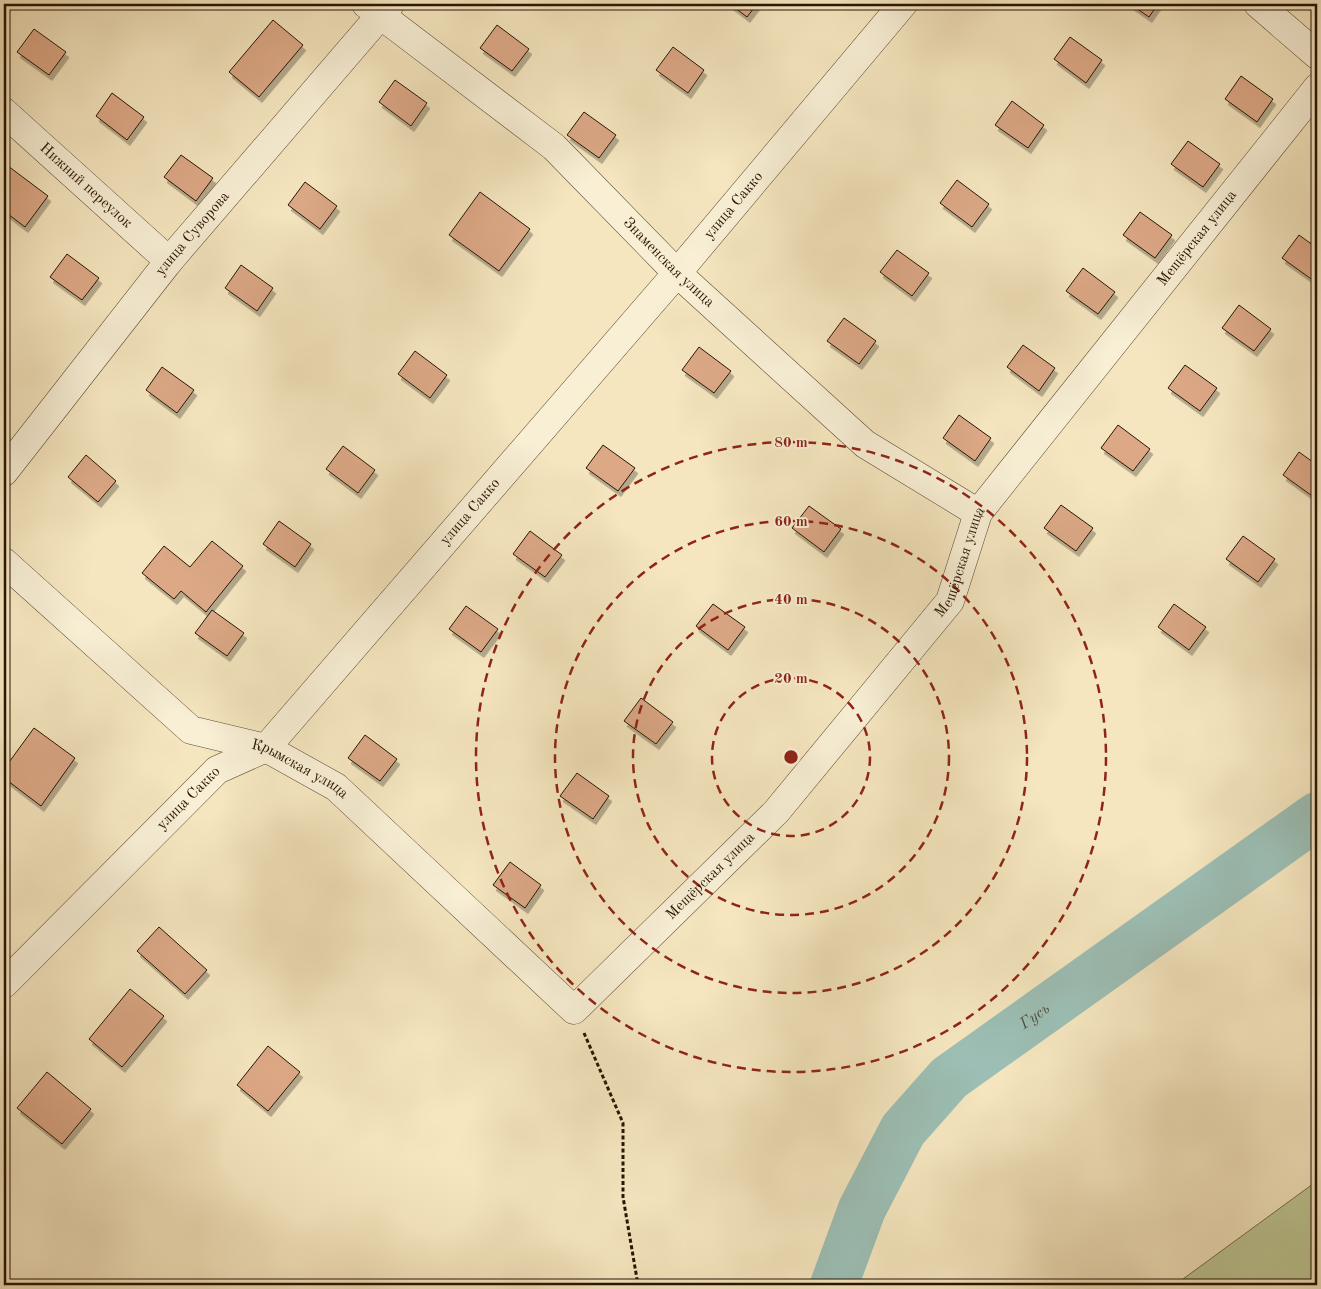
<svg xmlns="http://www.w3.org/2000/svg" width="1321" height="1289" font-family="'Old Standard TT',serif">
	<style>
		.green { fill: #bcc592; stroke: #726c4a }
		.lines { fill: none; stroke-linecap: round; stroke-linejoin: round }
		.river { stroke: #9cbfb5; stroke-width: 48 }
		.building { fill: #dca886; stroke: #281402; filter: url(#shadow) }
		.minor-casing { stroke: #5b4831; stroke-width: 29 }
		.path { stroke: #281402; stroke-width: 3; stroke-dasharray: 4 2.5; stroke-linecap: butt }
		.minor { stroke: #f8efd5; stroke-width: 28 }
		.ring { fill: none; stroke: #8f2418; stroke-width: 2.5; stroke-dasharray: 9 6 }
		.labels { text-anchor: middle; dominant-baseline: central; stroke-width: 4; stroke-linejoin: round; paint-order: stroke }
		.street-label { font-size: 15px; fill: #281402; stroke: #f8efd5 }
		.water-label { font-size: 16px; font-style: italic; fill: #515041; stroke: #f8efd5 }
		.centre { fill: #8f2418; stroke: #f8efd5; stroke-width: 2.5 }
		.ring-label { font-size: 15px; text-anchor: middle; font-weight: bold; fill: #8f2418; stroke: #f8efd5; stroke-width: 4; stroke-linejoin: round; paint-order: stroke }
	</style>
	<defs>
		<filter id="shadow"><feDropShadow dx="3" dy="5.5" stdDeviation="0" flood-color="#0004"/></filter>
	</defs>
	<rect width="100%" height="100%" fill="#f5e6bf"/>
	<filter id="stains"><feTurbulence type="fractalNoise" baseFrequency=".004" numOctaves="4"/><feColorMatrix values="0 0 0 0 .2 0 0 0 0 .09 0 0 0 0 .02 0 0 0 .5 -.17"/></filter>
	<radialGradient id="worn" r=".72"><stop offset=".6" stop-color="#630" stop-opacity="0"/><stop offset="1" stop-color="#630" stop-opacity=".3"/></radialGradient>
	<!-- green -->
	<polygon class="green" points="1317,1181 1317,1285 1185,1285 1183,1279"/>
	<g class="lines">
		<!-- river -->
		<path class="river" id="s1" d="M 834,1285 L 862,1209 L 903,1130 L 949,1078 L 1317,816"/>
	</g>
	<!-- building -->
	<g class="building">
		<polygon points="730,4 757,4 747,17"/>
		<polygon points="1130,4 1158,4 1149,17"/>
		<polygon points="273,20 303,45 259,97 229,72"/>
		<polygon points="497,25 529,49 512,71 480,48"/>
		<polygon points="34,29 66,52 49,75 17,52"/>
		<polygon points="1070,37 1102,60 1086,83 1054,59"/>
		<polygon points="673,47 704,70 688,93 656,70"/>
		<polygon points="1241,76 1273,99 1257,122 1225,99"/>
		<polygon points="395,80 427,103 411,126 379,102"/>
		<polygon points="112,93 144,117 127,140 96,116"/>
		<polygon points="1012,101 1044,125 1028,148 995,125"/>
		<polygon points="584,112 616,135 599,158 567,135"/>
		<polygon points="1188,141 1220,164 1203,187 1171,164"/>
		<polygon points="181,155 213,178 196,201 164,177"/>
		<polygon points="4,163 48,196 25,227 4,211"/>
		<polygon points="957,180 989,204 972,227 940,203"/>
		<polygon points="305,182 337,206 320,229 288,205"/>
		<polygon points="480,192 530,229 499,271 449,235"/>
		<polygon points="1140,212 1172,235 1155,258 1123,235"/>
		<polygon points="1299,235 1317,248 1317,277 1314,281 1282,258"/>
		<polygon points="897,250 929,273 912,296 880,272"/>
		<polygon points="67,254 99,278 82,300 50,277"/>
		<polygon points="241,265 273,288 257,311 225,288"/>
		<polygon points="1083,268 1115,292 1098,314 1066,291"/>
		<polygon points="1239,305 1271,329 1254,351 1222,328"/>
		<polygon points="844,318 876,341 859,364 827,341"/>
		<polygon points="1023,345 1055,368 1039,391 1007,367"/>
		<polygon points="699,347 731,371 714,393 682,370"/>
		<polygon points="415,351 447,375 430,398 398,374"/>
		<polygon points="1185,365 1217,388 1200,411 1168,388"/>
		<polygon points="162,367 194,390 177,413 146,390"/>
		<polygon points="959,415 991,438 975,461 943,438"/>
		<polygon points="1118,425 1150,449 1133,471 1101,448"/>
		<polygon points="603,445 635,468 618,491 586,468"/>
		<polygon points="343,446 375,470 358,493 326,469"/>
		<polygon points="1299,452 1317,465 1317,494 1315,498 1283,475"/>
		<polygon points="86,455 116,481 98,502 68,477"/>
		<polygon points="1061,505 1093,528 1076,551 1044,528"/>
		<polygon points="809,506 841,529 824,552 792,528"/>
		<polygon points="279,521 311,544 295,567 263,544"/>
		<polygon points="530,531 562,555 545,577 513,554"/>
		<polygon points="1243,536 1275,559 1258,582 1226,559"/>
		<polygon points="212,541 243,566 206,612 181,591 174,599 142,573 164,546 190,567"/>
		<polygon points="713,604 745,627 728,650 696,626"/>
		<polygon points="1174,604 1206,627 1189,650 1158,627"/>
		<polygon points="466,606 498,629 481,652 449,629"/>
		<polygon points="212,610 244,633 227,656 195,633"/>
		<polygon points="641,698 673,722 656,744 624,721"/>
		<polygon points="34,728 75,758 41,806 4,778 4,769"/>
		<polygon points="365,735 397,759 380,781 348,758"/>
		<polygon points="577,773 609,796 593,819 560,796"/>
		<polygon points="510,862 541,885 525,908 493,885"/>
		<polygon points="159,927 207,970 185,994 137,951"/>
		<polygon points="130,989 164,1016 122,1067 89,1039"/>
		<polygon points="268,1046 300,1072 268,1111 237,1085"/>
		<polygon points="47,1072 91,1109 62,1144 17,1108"/>
	</g>
	<g class="lines">
		<defs>
			<g id="minor">
				<path id="s2" d="M 366,4 L 554,147 L 677,273 L 865,444 L 978,513"/>
				<polyline points="1258,4 1317,55"/>
				<path id="s3" d="M 4,112 L 169,261"/>
				<path id="s4" d="M 4,472 L 169,261 L 390,4"/>
				<path id="s5" d="M 4,562 L 191,730 L 266,748 L 336,787 L 574,1010 L 776,812 L 950,601 L 978,513 L 1317,88"/>
				<path id="s6" d="M 4,984 L 217,770 L 266,748 L 677,273 L 903,4"/>
			</g>
		</defs>
		<!-- minor casing -->
		<use href="#minor" class="minor-casing"/>
		<!-- path -->
		<polyline class="path" points="584,1033 623,1123 623,1197 638,1285"/>
		<!-- minor -->
		<use href="#minor" class="minor"/>
	</g>
	<!-- distance rings -->
	<g class="ring">
		<circle cx="791" cy="757" r="79"/>
		<circle cx="791" cy="757" r="158"/>
		<circle cx="791" cy="757" r="236"/>
		<circle cx="791" cy="757" r="315"/>
	</g>
	<g class="labels">
		<!-- street labels -->
		<g class="street-label">
			<text stroke="none"><textPath href="#s3" startOffset="110">Нижний переулок</textPath></text>
			<text stroke="none"><textPath href="#s6" startOffset="1072">улица Сакко</textPath></text>
			<text stroke="none"><textPath href="#s4" startOffset="304">улица Суворова</textPath></text>
			<text stroke="none"><textPath href="#s5" startOffset="1735">Мещёрская улица</textPath></text>
			<text stroke="none"><textPath href="#s2" startOffset="399">Знаменская улица</textPath></text>
			<text stroke="none"><textPath href="#s6" startOffset="668">улица Сакко</textPath></text>
			<text stroke="none"><textPath href="#s5" startOffset="1331">Мещёрская улица</textPath></text>
			<text stroke="none"><textPath href="#s5" startOffset="368">Крымская улица</textPath></text>
			<text stroke="none"><textPath href="#s6" startOffset="262">улица Сакко</textPath></text>
			<text stroke="none"><textPath href="#s5" startOffset="926">Мещёрская улица</textPath></text>
		</g>
		<!-- water labels -->
		<g class="water-label">
			<text stroke="none"><textPath href="#s1" startOffset="345">Гусь</textPath></text>
		</g>
	</g>
	<circle cx="791" cy="757" r="8" class="centre"/>
	<g class="ring-label">
		<text x="791" y="447">80 m</text>
		<text x="791" y="526">60 m</text>
		<text x="791" y="604">40 m</text>
		<text x="791" y="683">20 m</text>
	</g>
	<!-- margin -->
	<rect width="1321" height="1289" fill="none" stroke="#f5e6bf" stroke-width="20"/>
	<rect x="5" y="5" width="1311" height="1279" fill="none" stroke="#281402" stroke-width="2.5"/>
	<rect x="10" y="10" width="1301" height="1269" fill="none" stroke="#281402"/>
	<rect width="100%" height="100%" filter="url(#stains)"/>
	<rect width="100%" height="100%" fill="url(#worn)"/>
</svg>
